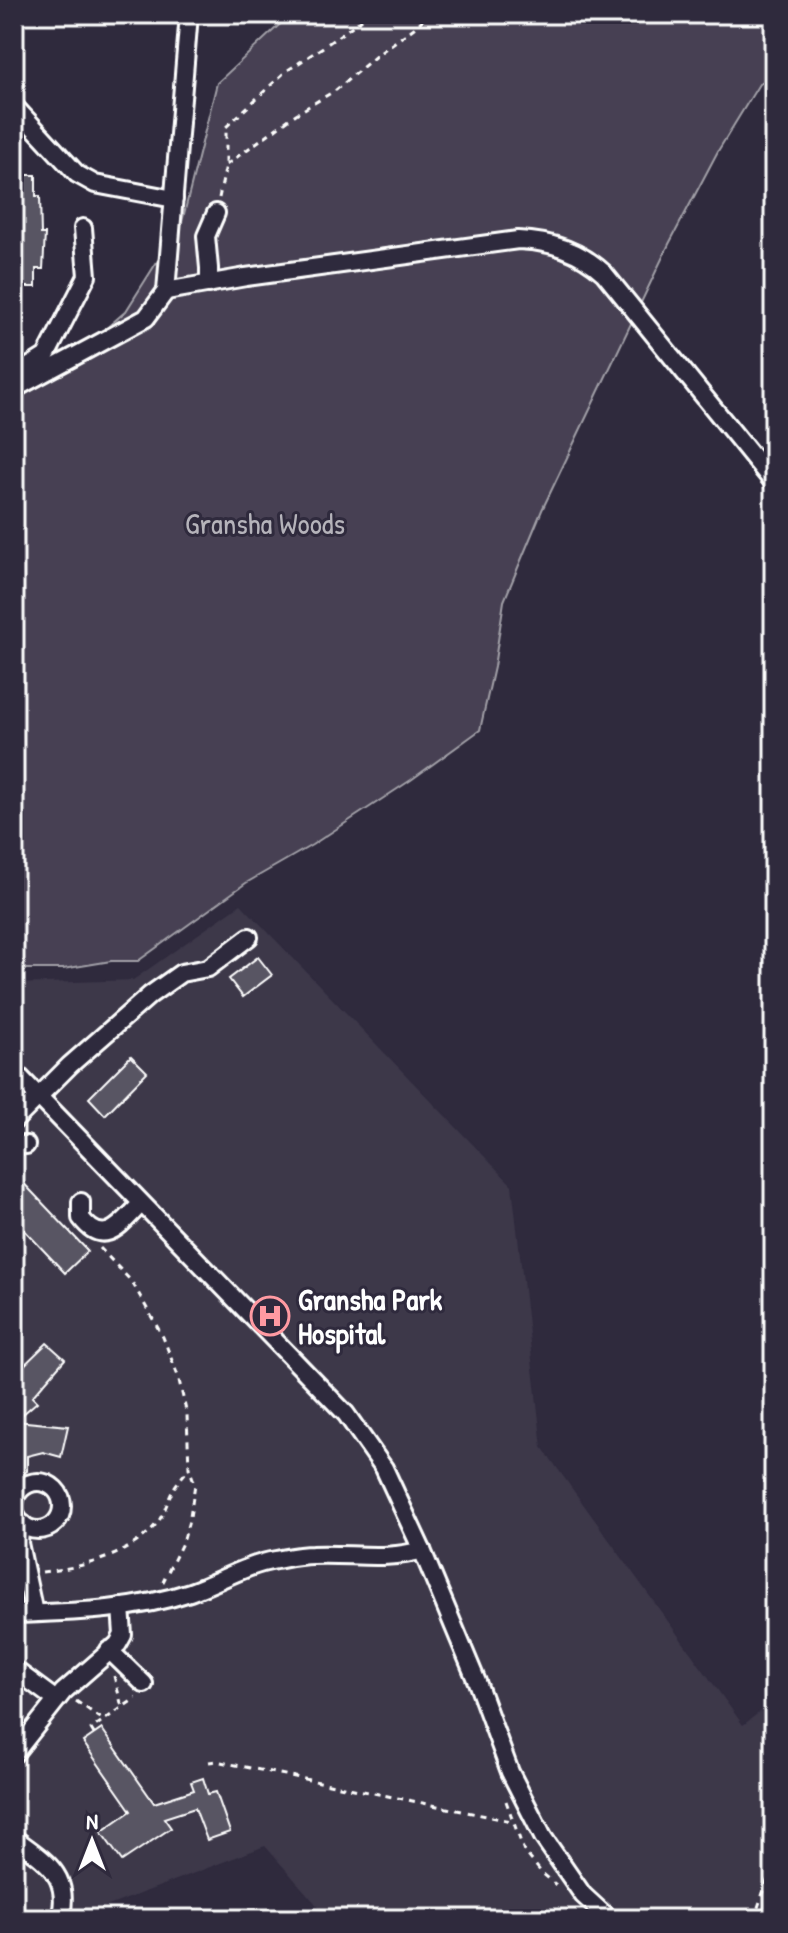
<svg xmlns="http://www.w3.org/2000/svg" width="788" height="1933" font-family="'Patrick Hand',sans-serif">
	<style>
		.built { fill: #3c3749 }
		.green { fill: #464152; stroke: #a2a0a8; stroke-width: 2 }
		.building { fill: #595564; stroke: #fff; stroke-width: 2 }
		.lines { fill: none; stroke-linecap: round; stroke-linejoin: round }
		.minor-casing { stroke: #fff; stroke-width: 22 }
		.path { stroke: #fff; stroke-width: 3; stroke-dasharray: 6 6; stroke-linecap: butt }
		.minor { stroke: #2f2a3d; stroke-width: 16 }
		.labels { text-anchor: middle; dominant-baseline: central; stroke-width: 6; stroke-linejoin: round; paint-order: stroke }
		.park-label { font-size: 30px; fill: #b5b3ba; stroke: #2f2a3d }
		.poi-label { font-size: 30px; font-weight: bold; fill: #fff; stroke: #2f2a3d; text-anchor: start }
	</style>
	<rect width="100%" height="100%" fill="#2f2a3d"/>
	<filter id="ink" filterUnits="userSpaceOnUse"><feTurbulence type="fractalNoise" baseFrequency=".0125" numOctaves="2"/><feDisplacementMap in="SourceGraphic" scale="16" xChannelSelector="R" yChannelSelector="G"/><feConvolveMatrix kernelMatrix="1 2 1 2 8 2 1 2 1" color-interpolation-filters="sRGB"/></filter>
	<g filter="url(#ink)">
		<!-- built -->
		<polygon class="built" points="241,904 512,1185 542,1447 743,1725 774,1701 774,1919 329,1919 265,1846 90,1913 86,1919 14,1919 14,984 133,980"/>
		<!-- green -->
		<polygon class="green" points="291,14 774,14 774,78 759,84 718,151 669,244 542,510 504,601 494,667 480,730 411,780 312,845 246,883 138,961 111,961 63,969 14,969 14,403 52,375 126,311 182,222 217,83"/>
		<!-- building -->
		<g class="building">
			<polygon points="14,175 36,175 36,196 40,196 41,234 45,234 43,269 36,269 36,287 14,287 14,272 22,273 23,226 18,226 19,208 15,207"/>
			<polygon points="258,957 272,975 243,997 229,979"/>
			<polygon points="131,1056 147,1072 105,1115 89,1098"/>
			<polygon points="14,1173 88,1251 65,1273 14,1219"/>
			<polygon points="47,1343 65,1359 32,1397 37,1402 15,1421 68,1426 61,1457 43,1452 27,1456 27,1471 14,1479 14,1375"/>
			<polygon points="102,1729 154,1803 194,1790 191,1782 203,1778 208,1794 216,1792 230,1832 207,1840 195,1808 164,1818 171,1828 122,1861 101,1832 131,1811 83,1742"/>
		</g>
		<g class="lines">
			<defs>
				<g id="minor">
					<polyline points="14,106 77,174 95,184 174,199"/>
					<polyline points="209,284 209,268 206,236 216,213"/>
					<path d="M 166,291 L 246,277 L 518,240 C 550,241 580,251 604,273 L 774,483"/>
					<polyline points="14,376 46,356 87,276 83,228"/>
					<polyline points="14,389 146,318 166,291 189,14"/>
					<polyline points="14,1071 346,1414 384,1468 422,1550 477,1682 510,1772 543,1837 583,1895 609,1919"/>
					<polyline points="14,1121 70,1065 150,995 181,973 208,968 249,937"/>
					<polyline points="14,1145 26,1145"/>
					<path d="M 81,1202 L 81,1218 C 105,1250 122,1222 141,1204"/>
					<circle cx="38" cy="1506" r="24"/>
					<polyline points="23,1524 20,1532 19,1543 34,1613"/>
					<path d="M 14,1614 C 72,1612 134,1611 190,1592 C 219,1582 245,1565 276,1560 C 287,1558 300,1555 312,1555 C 349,1553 387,1561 422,1550"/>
					<polyline points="109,1650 144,1684"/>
					<polyline points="14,1669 56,1700"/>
					<polyline points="14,1754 63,1692 118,1644 123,1635 121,1607"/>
					<path d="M 14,1838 C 45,1861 72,1875 60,1919"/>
				</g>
			</defs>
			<!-- minor casing -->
			<use href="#minor" class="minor-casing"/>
			<!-- path -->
			<g class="path">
				<polyline points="226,165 296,114 336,90 377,55 414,28 429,14"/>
				<polyline points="219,198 226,165 226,127 285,72 323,47 369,14"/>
				<polyline points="100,1248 132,1282 163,1337 178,1376 187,1415 189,1468 195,1484 190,1517 184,1539 162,1584"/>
				<path d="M 42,1572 C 83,1567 130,1557 158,1522 C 165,1512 168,1499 174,1488 C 178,1481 184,1475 189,1468"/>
				<polyline points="114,1676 122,1707"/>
				<polyline points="76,1701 102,1719"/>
				<polyline points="94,1734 91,1729 136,1698"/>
				<polyline points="209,1762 216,1761 511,1821"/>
				<polyline points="506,1801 524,1851 541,1872 556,1885"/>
				<polyline points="754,1919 774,1861"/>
			</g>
			<!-- minor -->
			<use href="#minor" class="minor"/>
		</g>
	</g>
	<!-- icons -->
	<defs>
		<symbol id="hospital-ring" viewBox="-11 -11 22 22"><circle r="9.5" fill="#2f2a3d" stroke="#ff9aa2" stroke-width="1.5"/><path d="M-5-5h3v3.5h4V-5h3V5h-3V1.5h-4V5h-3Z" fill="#ff9aa2"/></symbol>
	</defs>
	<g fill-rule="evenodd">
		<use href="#hospital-ring" x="248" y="1294" width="44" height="44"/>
	</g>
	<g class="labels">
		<!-- park labels -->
		<g class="park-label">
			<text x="265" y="523">Gransha Woods</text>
		</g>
		<!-- poi labels -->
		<g class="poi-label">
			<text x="298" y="1299">Gransha Park<tspan x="298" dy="34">Hospital</tspan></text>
		</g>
	</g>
	<!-- margin -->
	<rect width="788" height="1933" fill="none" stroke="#2f2a3d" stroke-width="48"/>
	<rect x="24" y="24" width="740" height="1885" fill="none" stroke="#fff" stroke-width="3" filter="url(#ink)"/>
	<!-- north arrow -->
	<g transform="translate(92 1841)" stroke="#2f2a3d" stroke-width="6" paint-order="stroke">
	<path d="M0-6L14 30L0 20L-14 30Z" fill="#ffffff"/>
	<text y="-12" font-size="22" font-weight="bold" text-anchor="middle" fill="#ffffff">N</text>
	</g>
</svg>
